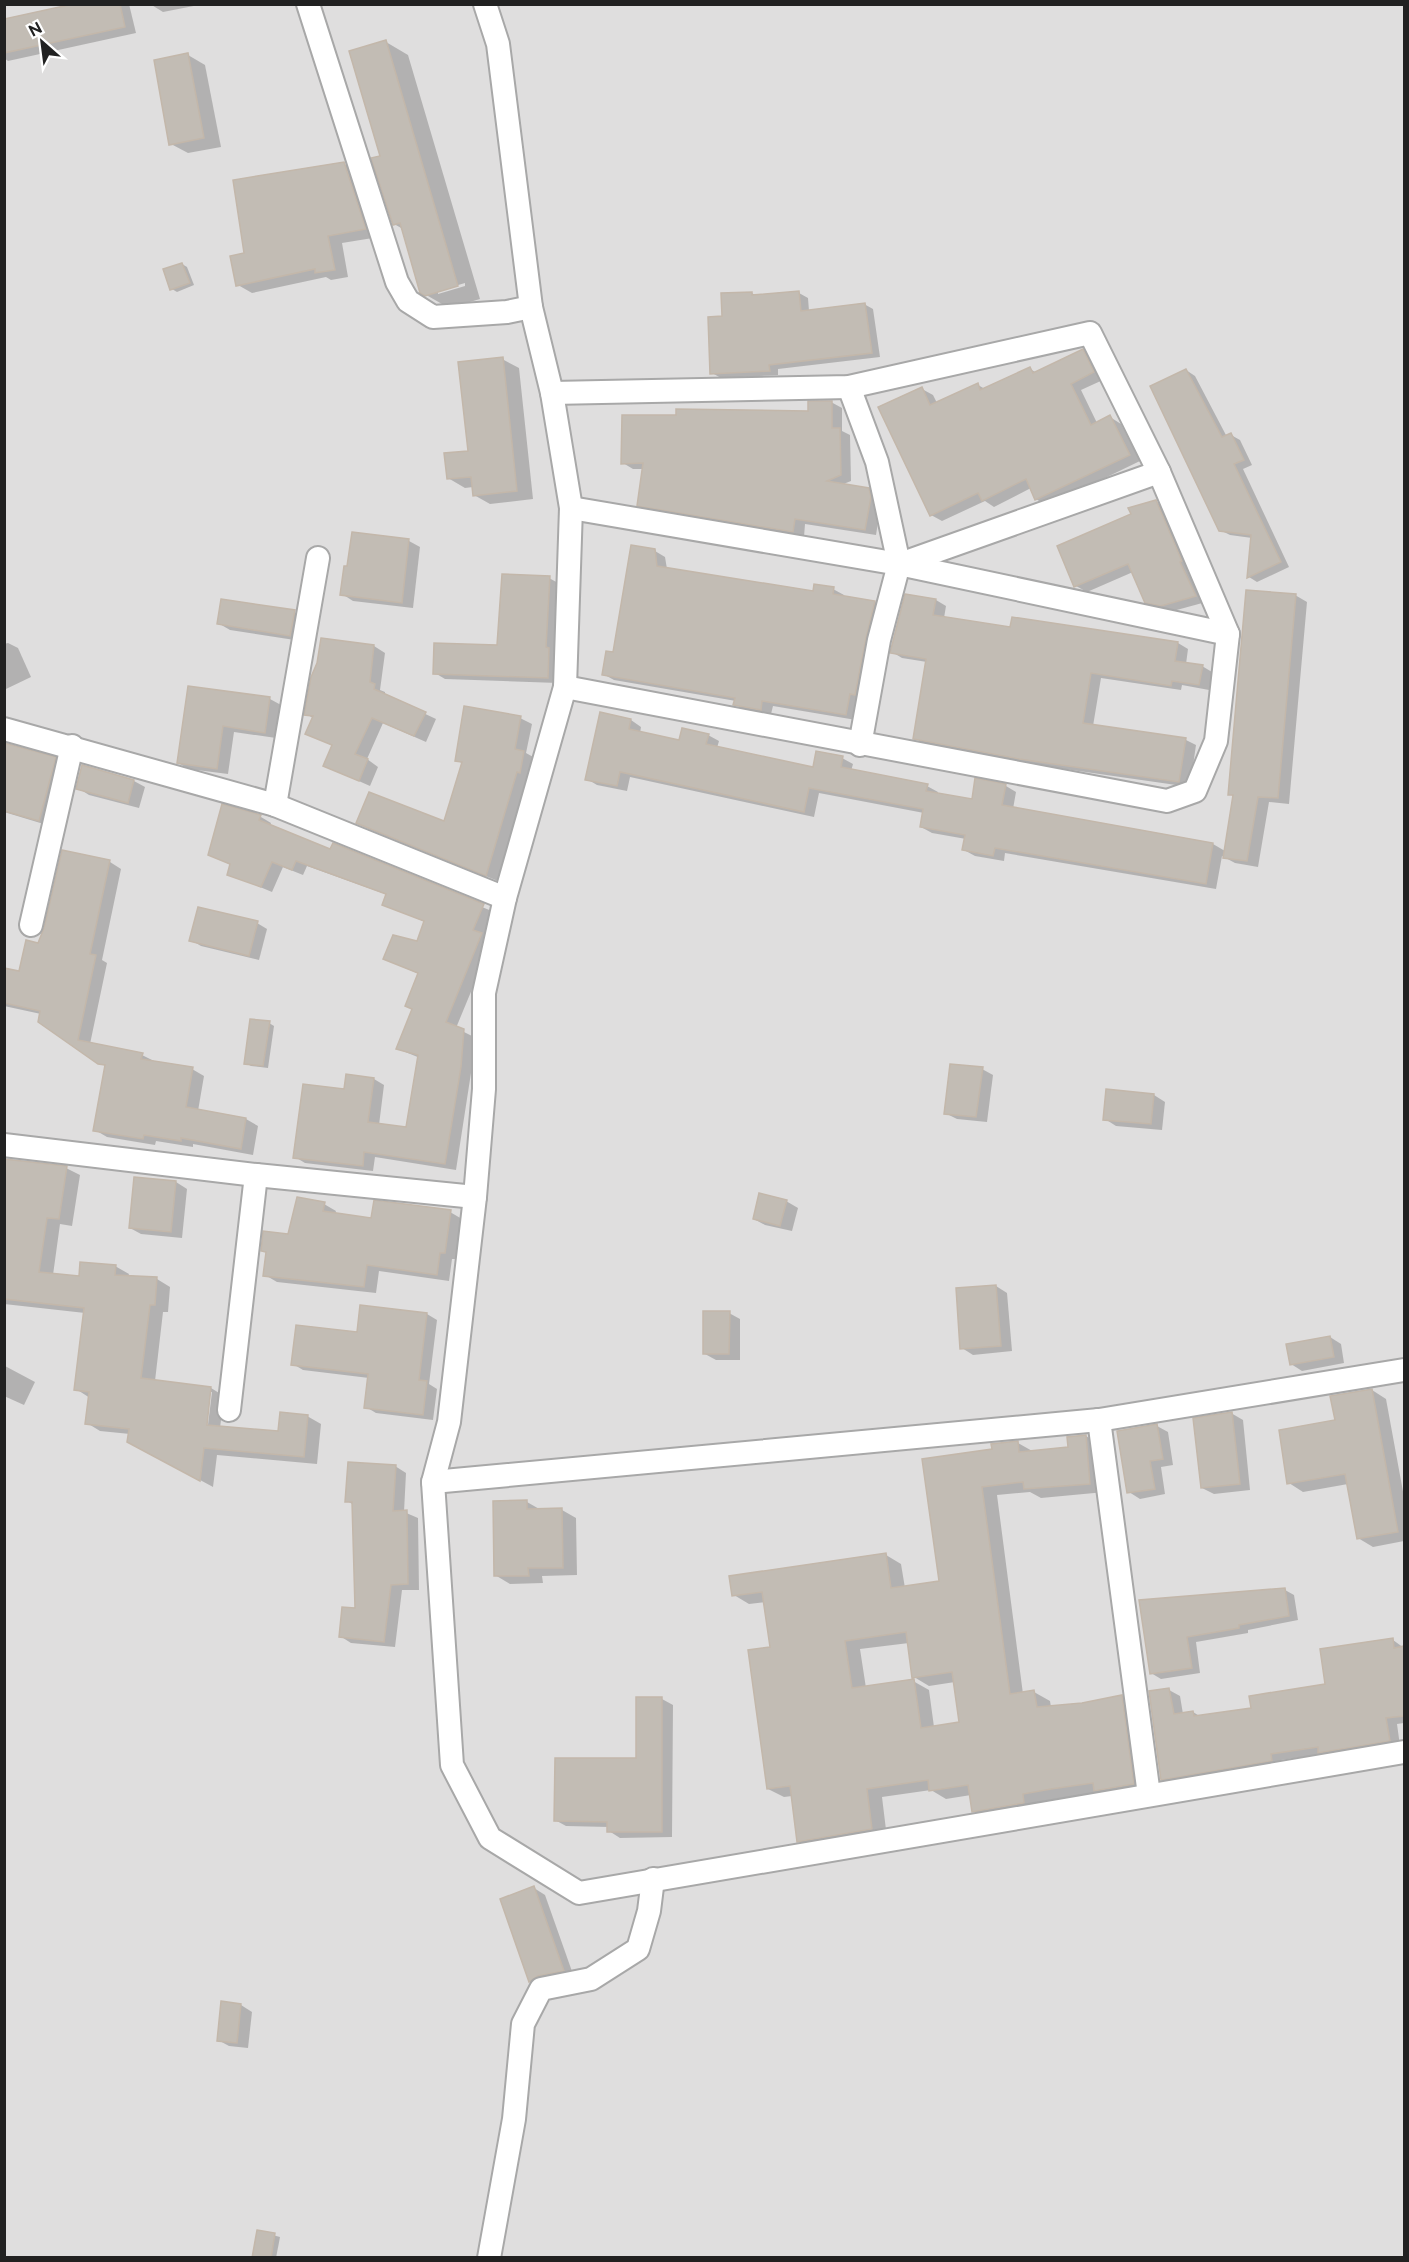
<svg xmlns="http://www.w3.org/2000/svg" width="1409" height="2262" font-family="Raleway,sans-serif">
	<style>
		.residential { fill: #dfdede }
		.shadow { fill: #0003; fill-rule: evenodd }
		.building { fill: #c2bcb4; stroke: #c3b7aa; stroke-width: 1.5; fill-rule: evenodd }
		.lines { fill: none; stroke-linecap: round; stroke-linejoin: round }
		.street-casing { stroke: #a8a8a8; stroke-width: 26 }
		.street { stroke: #fff; stroke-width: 22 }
	</style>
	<rect width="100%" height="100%" fill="#f1efe8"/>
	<!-- residential -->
	<rect class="residential" x="5" y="5" width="1399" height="2252"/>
	<!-- shadow -->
	<g class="shadow">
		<polygon points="81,4 129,4 136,33 8,61 4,58 4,21"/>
		<polygon points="150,4 204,4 163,12"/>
		<path d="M 386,42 L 408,55 L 480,299 L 449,308 L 421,292 L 403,229 L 394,224 L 382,158 ZM 465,283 L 465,286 L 438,294 L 438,291 Z"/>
		<polygon points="188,55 205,65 221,147 188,153 171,144"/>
		<polygon points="344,164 358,172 379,237 342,243 348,277 331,280 326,277 252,293 238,285 246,254"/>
		<polygon points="182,264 187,267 194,285 177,292 172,289"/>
		<polygon points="752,293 756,296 799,293 808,298 809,311 864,304 873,309 880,357 778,369 778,375 721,378 712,373 724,317"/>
		<polygon points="1083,350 1094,357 1105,379 1081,390 1097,423 1110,417 1121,424 1140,461 1047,506 1036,499 1031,488 994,507 985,501 942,521 931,515 922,389 933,395 937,403 978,385 985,389 1030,369 1037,373"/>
		<polygon points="502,359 519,368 533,499 490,504 474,495 473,487 465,488 448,478 470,452"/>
		<polygon points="1186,370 1195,376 1227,437 1231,435 1240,440 1252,465 1243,469 1289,567 1257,582 1249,577 1252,538 1230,535 1220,530"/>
		<polygon points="831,402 842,408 842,431 850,435 851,481 841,485 868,489 879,496 881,503 876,535 805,524 804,537 649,511 639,505 644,469 633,469 623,463 810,412"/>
		<polygon points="1156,502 1167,508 1206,602 1173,611 1158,608 1146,602 1133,572 1087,592 1076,586"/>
		<polygon points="409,541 420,547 413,608 353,601 342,594"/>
		<polygon points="655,551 665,557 667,569 814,592 833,589 844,595 843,597 875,602 885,608 856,720 773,706 771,714 745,710 735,704 736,701 614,680 603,674 614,654"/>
		<polygon points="549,578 560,584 558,683 445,679 435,673 499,647"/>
		<polygon points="1295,595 1307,602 1289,804 1269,802 1258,867 1235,863 1222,856 1216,889 1005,853 1004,861 975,856 964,850 966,839 932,833 921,827 924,813 819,793 814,817 630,777 627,791 597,785 587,779 602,714 631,720 641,727 640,733 680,742 708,735 719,741 717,748 814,769 842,758 853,764 851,771 927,786 938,792 937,794 973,801 1006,786 1016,792 1013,809 1213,844 1225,851 1234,797 1230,794"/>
		<polygon points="936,600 946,606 944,618 1011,629 1013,619 1178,643 1188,649 1186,664 1202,666 1212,672 1209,690 1182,685 1181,690 1101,678 1093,726 1186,740 1196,745 1190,787 1030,764 925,744 915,738 927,662 902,658 892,652"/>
		<polygon points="294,612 305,618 301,641 230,630 218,623"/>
		<polygon points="322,640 374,646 385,653 380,690 385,692 385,695 436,719 426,742 383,723 367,759 378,767 370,786 325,766 333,746 307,733 313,718 306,714 319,663"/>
		<polygon points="8,643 18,648 31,677 6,689 4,644"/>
		<polygon points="189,687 270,699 281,705 276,738 234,732 228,774 189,769 178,763"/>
		<polygon points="520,718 532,724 526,753 535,758 498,881 369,829 358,822 444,823 463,764 457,760"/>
		<polygon points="4,745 55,759 64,764 47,825 4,812"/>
		<polygon points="83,767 134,781 145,787 139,808 89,795 78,788"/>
		<polygon points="223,806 261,817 271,823 270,826 331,851 333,845 494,912 484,936 492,941 456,1028 474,1037 471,1073 456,1170 375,1157 373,1171 305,1163 295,1157 345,1091 374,1079 384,1085 379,1125 407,1129 420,1058 398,1049 414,1009 419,974 385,959 418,943 425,922 384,904 388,895 307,866 303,875 283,867 272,892 229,874 231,865 209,854"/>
		<polygon points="110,862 121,869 102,960 107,963 90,1044 142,1055 154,1061 192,1069 204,1076 198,1111 246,1119 258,1126 253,1155 193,1144 193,1147 156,1141 155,1145 107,1137 95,1130 106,1067 41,1014 4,1006 4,970 20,973 39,944"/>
		<polygon points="257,923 267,929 259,960 201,946 191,940"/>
		<polygon points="269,1023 274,1026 268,1068 251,1066 246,1063"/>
		<polygon points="982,1069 993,1075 987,1122 957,1119 945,1113"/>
		<polygon points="1154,1095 1165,1102 1162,1130 1116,1126 1105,1119"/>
		<path d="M 4,1159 L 66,1168 L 80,1175 L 72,1226 L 60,1224 L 53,1275 L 81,1278 L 115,1266 L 129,1274 L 128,1277 L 157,1279 L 170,1287 L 168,1312 L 163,1312 L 155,1381 L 211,1388 L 224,1396 L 220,1428 L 279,1433 L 307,1416 L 321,1424 L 317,1464 L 217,1455 L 213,1487 L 143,1449 L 130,1434 L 100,1431 L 87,1423 L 90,1398 L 76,1389 L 85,1313 L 4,1304 ZM 209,1392 L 212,1392 L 207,1433 L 204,1433 Z"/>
		<polygon points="176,1182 187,1189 182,1238 141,1234 130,1228"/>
		<polygon points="786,1201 798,1208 792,1231 765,1225 754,1219"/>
		<polygon points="324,1204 336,1211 335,1214 373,1219 450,1212 462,1219 457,1259 452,1259 449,1281 379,1271 376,1293 277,1282 265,1275 267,1253 262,1251 290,1235"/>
		<polygon points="996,1286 1007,1293 1012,1351 973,1355 962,1348"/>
		<polygon points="729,1313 740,1319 740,1360 716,1360 705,1354"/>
		<polygon points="427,1314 437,1320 429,1384 437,1389 433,1420 376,1413 366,1407 369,1378 303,1370 293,1364 358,1334"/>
		<polygon points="1330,1337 1341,1344 1344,1363 1302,1371 1291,1364"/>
		<polygon points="5,1366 35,1382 24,1405 4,1396"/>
		<polygon points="1372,1390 1386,1399 1404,1497 1404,1541 1373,1547 1358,1538 1348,1484 1303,1492 1289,1483 1337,1421"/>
		<polygon points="1231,1413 1243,1420 1250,1490 1214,1494 1202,1488"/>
		<polygon points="1157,1426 1168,1432 1173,1465 1161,1467 1165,1494 1140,1499 1129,1492"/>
		<path d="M 1086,1436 L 1101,1445 L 1105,1492 L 1041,1498 L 1030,1492 L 997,1495 L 1023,1694 L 1034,1692 L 1050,1701 L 1051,1707 L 1082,1704 L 1122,1697 L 1137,1706 L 1149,1793 L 1100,1793 L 1067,1797 L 1038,1802 L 1039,1812 L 988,1820 L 973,1811 L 971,1795 L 946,1799 L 931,1790 L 882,1797 L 887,1838 L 814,1850 L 799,1841 L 792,1796 L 784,1797 L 768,1789 L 772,1648 L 765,1602 L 749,1604 L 734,1595 L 886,1555 L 901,1564 L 905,1588 L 941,1583 L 994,1450 L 1018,1443 L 1034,1452 L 1070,1449 ZM 909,1643 L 914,1677 L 929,1686 L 955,1682 L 961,1724 L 934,1727 L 929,1690 L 913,1681 L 866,1688 L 860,1649 Z"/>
		<polygon points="395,1466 406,1473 404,1512 418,1518 419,1590 402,1590 395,1647 351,1643 340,1636 356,1610 354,1505 347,1501"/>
		<polygon points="494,1502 527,1502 541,1510 562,1510 576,1518 577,1575 542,1576 543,1583 510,1584 495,1575"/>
		<polygon points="1285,1590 1294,1595 1298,1620 1248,1630 1248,1633 1196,1642 1200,1673 1161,1679 1151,1673 1141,1602"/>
		<polygon points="1393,1640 1404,1648 1404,1723 1397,1724 1400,1746 1330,1758 1322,1754 1281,1760 1282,1766 1173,1785 1162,1779 1169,1690 1180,1696 1183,1714 1193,1712 1201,1717 1253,1709 1327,1685"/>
		<polygon points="662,1699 673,1705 672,1837 620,1838 609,1831 609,1827 566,1826 555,1820 638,1760"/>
		<polygon points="534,1888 545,1895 574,1977 542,1987 531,1981 502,1900"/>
		<polygon points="241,2005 252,2012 248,2048 229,2046 218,2040"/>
		<polygon points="258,2231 280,2237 276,2258 254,2258"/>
	</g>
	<!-- building -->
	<g class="building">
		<polygon points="73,4 120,4 125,27 4,53 4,19"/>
		<polygon points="386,40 458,286 425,296 420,293 400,223 393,225 371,158 380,156 349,51"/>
		<polygon points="188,53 204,138 169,145 154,60"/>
		<polygon points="344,162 366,229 328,236 335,270 315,273 315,269 236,286 230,256 244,253 233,180"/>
		<polygon points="182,263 190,283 170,290 163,269"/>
		<polygon points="799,291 801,311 865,303 872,353 769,365 770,371 710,374 708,317 722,316 721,293 752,292 752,295"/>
		<polygon points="1083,349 1094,372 1071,384 1091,425 1110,415 1130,455 1035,500 1026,479 982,501 978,493 930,516 878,407 922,387 930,405 978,383 980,390 1030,367 1033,373"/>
		<polygon points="503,357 517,491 473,496 471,477 447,479 444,453 468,451 458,362"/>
		<polygon points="1186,369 1222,437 1231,433 1244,460 1234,464 1281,562 1247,578 1251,535 1219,531 1150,386"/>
		<polygon points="808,401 832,401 832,428 840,428 841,475 827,481 869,488 871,497 865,530 795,519 793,532 637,506 643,463 621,464 622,415 676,415 676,409 808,411"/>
		<polygon points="1156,500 1182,561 1180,562 1196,596 1161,606 1145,603 1128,564 1074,587 1057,546 1131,514 1128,508"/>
		<polygon points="352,532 409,539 402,603 340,595 344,566 347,566"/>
		<polygon points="631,545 655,549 657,566 813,591 814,584 834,587 833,594 875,601 866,638 855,695 850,694 846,715 762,701 761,710 733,705 735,698 602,675 606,651 613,652"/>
		<polygon points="502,574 550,576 546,647 549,648 548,678 433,674 434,643 497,645"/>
		<polygon points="1246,590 1296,594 1278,798 1258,797 1247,861 1223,858 1233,795 1228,795"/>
		<polygon points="905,594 936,599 933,615 1010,627 1012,617 1178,642 1175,661 1203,665 1199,685 1172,681 1171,686 1091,673 1083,723 1186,738 1179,782 1019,759 913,739 926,659 890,653"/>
		<polygon points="221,599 295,610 290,636 217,624"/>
		<polygon points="321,638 374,645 370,682 375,684 374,689 426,712 414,736 372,718 355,754 368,759 359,781 323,766 332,745 305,734 313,716 304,715 311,677 317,663"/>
		<polygon points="188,686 270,697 265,733 223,726 217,769 177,763"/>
		<polygon points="464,706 521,716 515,749 524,751 520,773 517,772 486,876 356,823 369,792 444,821 462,762 455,761"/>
		<polygon points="600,712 631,719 629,729 679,740 682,728 709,734 706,744 813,767 816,751 843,756 841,767 928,784 926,791 972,799 975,778 1006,784 1002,805 1213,843 1206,884 995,848 993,856 962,850 965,835 920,827 923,809 809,788 804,812 620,772 617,786 585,780"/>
		<polygon points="4,743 56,757 39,821 4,811"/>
		<polygon points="82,765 134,780 128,803 76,789"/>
		<polygon points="222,804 261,815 259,820 330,849 333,843 484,904 473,930 482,933 446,1022 464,1029 461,1067 445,1164 364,1152 363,1166 293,1158 303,1084 344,1089 346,1074 374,1078 368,1122 406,1127 418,1055 396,1049 412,1009 405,1006 418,973 383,959 393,935 417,941 424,921 382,905 386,894 296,861 292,870 272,862 261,887 227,875 230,864 208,855"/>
		<polygon points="62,850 110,860 90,954 96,955 78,1040 143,1053 141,1059 193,1067 186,1107 246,1118 241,1149 181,1138 181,1141 144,1135 143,1139 93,1131 105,1065 98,1064 38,1022 40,1011 4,1003 4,968 19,971 26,940 38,943 44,928"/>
		<polygon points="198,907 258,921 249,956 189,941"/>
		<polygon points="250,1019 270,1021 263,1066 244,1064"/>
		<polygon points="950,1064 983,1067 976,1117 944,1114"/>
		<polygon points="1106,1089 1154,1094 1151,1124 1103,1120"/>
		<polygon points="4,1159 67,1166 59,1219 47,1218 39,1272 79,1276 80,1262 116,1265 115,1275 157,1277 155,1305 150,1305 141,1378 211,1387 207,1425 278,1431 280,1412 308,1415 304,1457 204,1448 200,1481 127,1442 129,1429 85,1424 89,1392 74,1390 84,1308 4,1299"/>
		<polygon points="134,1177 176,1181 171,1232 129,1228"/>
		<polygon points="759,1193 787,1200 780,1226 753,1219"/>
		<polygon points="297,1197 325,1202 323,1211 371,1218 374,1200 451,1210 445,1253 440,1253 437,1275 367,1265 364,1287 263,1276 266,1252 261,1251 263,1231 288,1234"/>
		<polygon points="996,1285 1001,1346 960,1349 956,1288"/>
		<polygon points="360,1305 427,1313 419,1380 427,1381 423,1415 364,1408 368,1374 291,1365 296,1325 357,1332"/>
		<polygon points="703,1311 730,1311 729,1354 703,1354"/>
		<polygon points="1330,1336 1334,1357 1290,1365 1286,1344"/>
		<polygon points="1372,1389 1398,1532 1357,1539 1345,1474 1287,1484 1279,1430 1335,1420 1330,1396"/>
		<polygon points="1232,1412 1240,1484 1201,1488 1193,1418"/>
		<polygon points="1157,1424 1163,1459 1150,1461 1155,1489 1127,1493 1117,1431"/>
		<path d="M 1086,1435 L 1090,1484 L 1024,1489 L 1023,1482 L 982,1487 L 1010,1694 L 1034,1690 L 1037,1707 L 1082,1703 L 1122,1695 L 1134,1784 L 1094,1791 L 1093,1783 L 1051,1789 L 1023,1794 L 1024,1803 L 972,1812 L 968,1785 L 929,1791 L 928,1780 L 867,1789 L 872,1829 L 797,1842 L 790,1786 L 767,1789 L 748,1650 L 770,1647 L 762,1592 L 732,1596 L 729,1576 L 886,1553 L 891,1588 L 939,1581 L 922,1459 L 992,1449 L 991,1444 L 1018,1441 L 1019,1452 L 1068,1447 L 1067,1437 ZM 906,1632 L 912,1678 L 952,1672 L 959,1722 L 921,1728 L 914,1679 L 852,1688 L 845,1641 Z"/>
		<polygon points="348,1462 396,1465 393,1511 407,1510 408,1584 391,1585 384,1642 339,1637 342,1607 355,1608 352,1502 345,1502"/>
		<polygon points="527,1500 527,1509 562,1508 563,1568 528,1568 529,1576 494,1576 493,1501"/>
		<polygon points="1285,1588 1289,1616 1239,1625 1239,1628 1187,1637 1192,1668 1150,1674 1139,1600"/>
		<polygon points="1393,1638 1394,1648 1404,1646 1404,1716 1386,1718 1390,1741 1318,1753 1318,1747 1271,1754 1272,1761 1161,1780 1149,1691 1169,1688 1174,1714 1193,1711 1194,1716 1251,1708 1249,1696 1325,1684 1320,1649"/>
		<polygon points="636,1697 662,1697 662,1832 607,1832 607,1822 554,1821 555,1758 636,1758"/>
		<polygon points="534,1886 564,1971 538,1976 529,1982 500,1899"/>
		<polygon points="221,2001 241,2004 237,2043 217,2041"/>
		<polygon points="257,2230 275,2233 271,2258 252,2258"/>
	</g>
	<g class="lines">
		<defs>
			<g id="street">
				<polyline points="308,4 397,282 408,301 433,317 507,312 531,307"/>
				<polyline points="485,4 498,44 531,307 552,393 571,508 565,687 505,898 484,993 484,1089 475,1197 449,1422 433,1482 452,1765 490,1838 579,1893 1404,1752"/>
				<polyline points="849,387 877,462 899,564 879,640 860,745"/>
				<polyline points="552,393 849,387 1090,333 1159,472 1228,634 1216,741 1195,791 1167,801 565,687"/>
				<polyline points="571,508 899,564 1228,634"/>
				<polyline points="900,564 1159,472"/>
				<polyline points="4,729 275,805 505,898"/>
				<polyline points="275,805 318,558"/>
				<polyline points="31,925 72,746"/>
				<polyline points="4,1145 256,1175 475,1197"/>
				<polyline points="229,1410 256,1175"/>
				<polyline points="1099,1420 1149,1795"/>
				<polyline points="433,1482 1099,1420 1404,1370"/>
				<polyline points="489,2258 514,2119 523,2024 541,1989 591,1979 638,1949 649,1911 653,1879"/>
			</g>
		</defs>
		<!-- street casing -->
		<use href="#street" class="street-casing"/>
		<!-- street -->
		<use href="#street" class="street"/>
	</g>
	<!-- border -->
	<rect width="1409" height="2262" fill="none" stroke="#212121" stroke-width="12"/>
	<!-- north arrow -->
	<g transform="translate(42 42) rotate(332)" stroke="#ffffff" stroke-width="4.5" paint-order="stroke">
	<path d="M0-4.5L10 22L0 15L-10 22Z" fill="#212121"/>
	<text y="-9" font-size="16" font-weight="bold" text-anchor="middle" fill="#212121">N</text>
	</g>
</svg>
